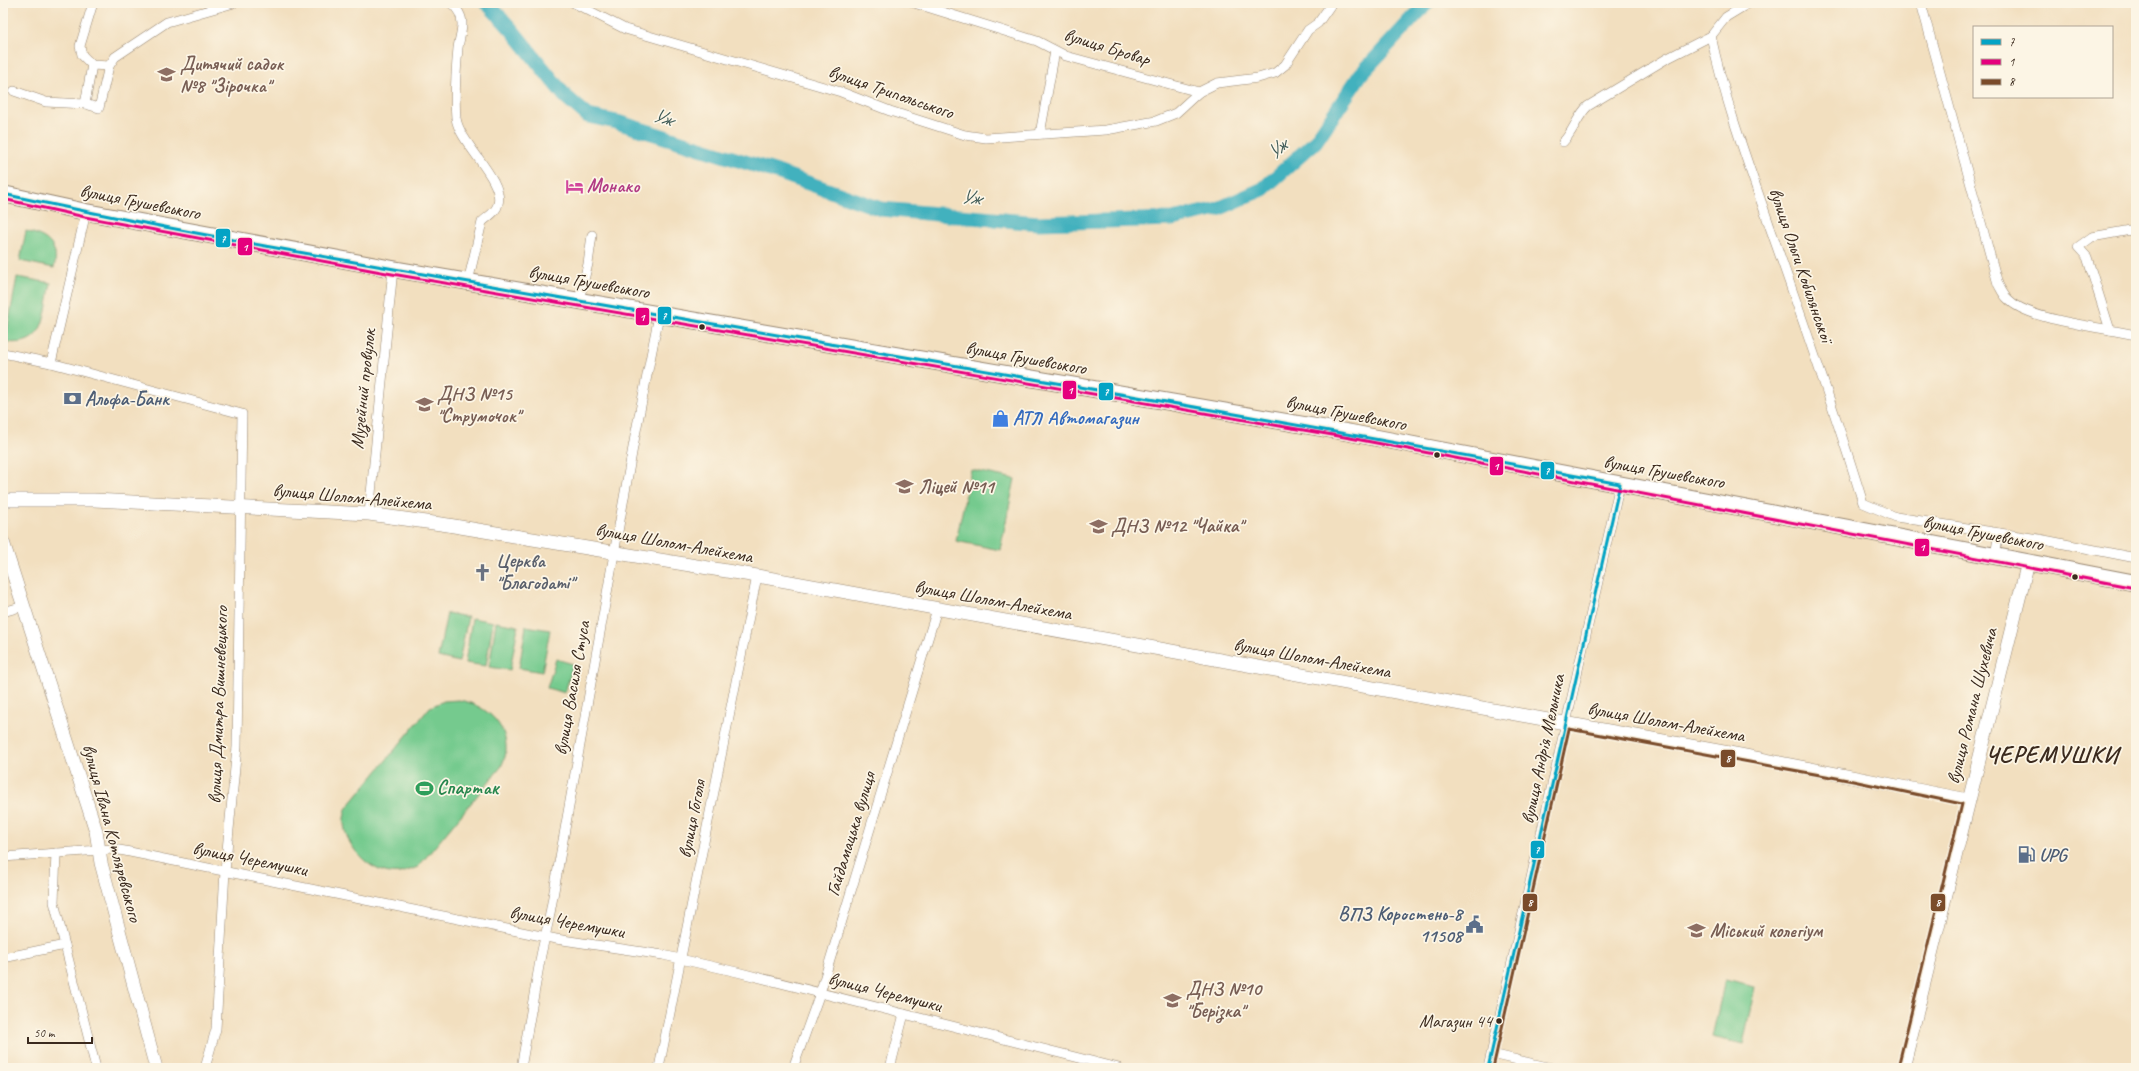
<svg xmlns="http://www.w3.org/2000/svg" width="2139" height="1071" font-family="Caveat,sans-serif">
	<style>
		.green { fill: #75ca8e; stroke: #587a56 }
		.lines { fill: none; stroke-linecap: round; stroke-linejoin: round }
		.river { stroke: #42b1be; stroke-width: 15 }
		.street-casing { stroke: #96846e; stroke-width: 10 }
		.secondary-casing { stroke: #96846e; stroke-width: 14 }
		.highway-casing { stroke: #96846e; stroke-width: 18 }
		.street { stroke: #fff; stroke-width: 9 }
		.secondary { stroke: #fff; stroke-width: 13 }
		.highway { stroke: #fff; stroke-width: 16 }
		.bus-1-casing { stroke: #fcf5e5; stroke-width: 6 }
		.bus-2-casing { stroke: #fcf5e5; stroke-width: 6 }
		.bus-3-casing { stroke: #fcf5e5; stroke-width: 6 }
		.bus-1 { stroke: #03a3c5; stroke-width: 3 }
		.bus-2 { stroke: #e5007d; stroke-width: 3 }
		.bus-3 { stroke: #7a4b2a; stroke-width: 3 }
		.bus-dot { fill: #3b2a1e; stroke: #fcf5e5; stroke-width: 1.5 }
		.labels { text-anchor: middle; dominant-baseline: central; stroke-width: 3.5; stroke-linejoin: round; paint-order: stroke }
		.bus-label { font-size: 18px; fill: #3b2a1e; stroke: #fcf5e5; text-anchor: end }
		.street-label { font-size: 19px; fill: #3b2a1e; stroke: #fcf5e5 }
		.education-label { font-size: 19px; font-weight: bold; fill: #785e54; stroke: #fcf5e5; text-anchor: start }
		.hotel-label { font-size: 19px; font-weight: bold; fill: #b23c85; stroke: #fcf5e5; text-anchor: start }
		.service-label { font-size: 19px; font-weight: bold; fill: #4e5e75; stroke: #fcf5e5; text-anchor: start }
		.shop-label { font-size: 19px; font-weight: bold; fill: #366cbe; stroke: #fcf5e5; text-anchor: start }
		.worship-label { font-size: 19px; font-weight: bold; fill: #5b616d; stroke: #fcf5e5; text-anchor: start }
		.leisure-label { font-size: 19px; font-weight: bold; fill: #27864d; stroke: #fcf5e5; text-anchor: start }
		.water-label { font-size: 20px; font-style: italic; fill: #3d5956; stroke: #fcf5e5 }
		.district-label { font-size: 23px; font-weight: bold; letter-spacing: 1px; fill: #3b2a1e; stroke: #fcf5e5 }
		.line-badge { stroke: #fcf5e5; stroke-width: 1.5 }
		.badge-label { font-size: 11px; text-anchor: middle; font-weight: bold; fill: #fff }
	</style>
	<rect width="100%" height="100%" fill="#fcf5e5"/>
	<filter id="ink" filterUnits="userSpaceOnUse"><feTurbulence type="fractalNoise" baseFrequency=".025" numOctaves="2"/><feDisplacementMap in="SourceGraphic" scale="8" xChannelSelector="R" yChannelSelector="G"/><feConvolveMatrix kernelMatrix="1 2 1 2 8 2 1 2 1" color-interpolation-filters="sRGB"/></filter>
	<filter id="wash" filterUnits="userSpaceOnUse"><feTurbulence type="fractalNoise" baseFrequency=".012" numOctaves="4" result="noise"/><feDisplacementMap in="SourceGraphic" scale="16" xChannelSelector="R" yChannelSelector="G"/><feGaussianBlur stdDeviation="0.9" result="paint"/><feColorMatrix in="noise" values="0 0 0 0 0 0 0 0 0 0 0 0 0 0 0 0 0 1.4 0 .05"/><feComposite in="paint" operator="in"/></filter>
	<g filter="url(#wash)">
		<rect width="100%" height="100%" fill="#f2dfbf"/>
		<!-- green -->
		<g class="green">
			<path d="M 26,231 C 46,236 60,245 54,268 L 20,261 Z"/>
			<path d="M 17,277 L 51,283 C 44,314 47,348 5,342 Z"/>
			<polygon points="971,470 1015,479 1000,550 956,541"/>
			<polygon points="447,613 468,617 459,662 438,657"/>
			<polygon points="472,618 493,622 486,666 465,663"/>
			<polygon points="496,622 518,626 510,670 489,667"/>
			<polygon points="526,626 550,630 542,672 519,668"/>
			<polygon points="556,659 573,664 565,693 547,688"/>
			<path d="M 459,700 C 483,704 508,723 506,751 C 506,756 503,762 501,767 L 418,867 C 409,870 400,875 390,873 C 368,870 346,846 344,824 C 343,820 345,814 346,809 L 430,707 L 444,701 Z"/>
			<polygon points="1725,980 1755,987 1743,1044 1712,1037"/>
		</g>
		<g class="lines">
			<!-- river -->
			<polyline class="river" points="487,3 512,30 565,96 588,116 617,122 777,172 881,209 1038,223 1172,219 1218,209 1263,189 1315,142 1361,74 1427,3"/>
		</g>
	</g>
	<g filter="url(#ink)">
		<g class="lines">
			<defs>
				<g id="street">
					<polyline points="93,3 80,46 82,55 92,65 109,66"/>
					<path d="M 451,3 C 457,8 462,16 462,24 C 462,32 459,40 458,48 C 456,70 454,95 456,118 C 459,143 505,180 498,204 C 496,213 488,216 482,222 L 468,282"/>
					<polyline points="574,3 625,29 841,92 890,111 965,135 986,138 1106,130 1156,121 1176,113 1199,92 1217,83 1258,78 1275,73 1285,65 1308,30 1318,23 1332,3"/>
					<polyline points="914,3 1037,41 1066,56 1199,92"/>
					<path d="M 1921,3 L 1998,284 C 2001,289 2003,295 2008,299 C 2026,318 2084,325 2110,330"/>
					<path d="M 1711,36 C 1725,102 1749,166 1771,230 C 1803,321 1835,411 1863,503 L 1896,517 L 2039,539 L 2136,558"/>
					<polyline points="92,65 85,104 99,108 109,66 115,57 167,22 234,3"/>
					<polyline points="14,91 46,102 85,104"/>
					<polyline points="1040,134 1055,51"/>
					<path d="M 1563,142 C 1574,131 1577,116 1588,106 L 1666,59 L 1711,36 L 1726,17 L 1749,3"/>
					<polyline points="2136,229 2092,237 2078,247 2087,257 2110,330 2136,335"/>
					<polyline points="579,300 588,264 592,235"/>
					<polyline points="3,353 51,363 242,414 237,747 225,871 216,1029 205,1068"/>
					<polyline points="51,363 86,212"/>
					<polyline points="369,514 393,269"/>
					<polyline points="1995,555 1999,533"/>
					<polyline points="3,612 24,606"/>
					<polyline points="56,853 54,902 96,1068"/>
					<polyline points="3,857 113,849 125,851 556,939 663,955 737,972 1119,1068"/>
					<polyline points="3,958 65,945"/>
					<polyline points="1492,1054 1552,1068"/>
					<polyline points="521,1068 541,955 549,919 635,436 659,315"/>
					<polyline points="659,1068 757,576"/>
					<polyline points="793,1068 820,993 937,609"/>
					<polyline points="890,1068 904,1014"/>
					<polyline points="1488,1068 1620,484"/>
				</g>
				<g id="secondary">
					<polyline points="3,500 94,500 369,514 448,525 757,576 1171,651 1740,755 1968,800"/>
					<polyline points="3,542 96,831 101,863 156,1068"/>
					<polyline points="1903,1068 2028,562"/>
				</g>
				<polyline id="highway" points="3,194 86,212 393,269 1351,433 2136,583"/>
			</defs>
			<!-- street casing -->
			<use href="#street" class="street-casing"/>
			<!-- secondary casing -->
			<use href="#secondary" class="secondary-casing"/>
			<!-- highway casing -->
			<use href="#highway" class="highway-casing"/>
			<!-- street -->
			<use href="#street" class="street"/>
			<!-- secondary -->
			<use href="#secondary" class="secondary"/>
			<!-- highway -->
			<use href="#highway" class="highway"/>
			<defs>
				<path id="bus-1" d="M 3,194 C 221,241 441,277 661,315 C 981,370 1301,424 1620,484 L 1488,1068"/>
				<polyline id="bus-2" points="3,199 85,217 392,274 1350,438 2135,588"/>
				<polyline id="bus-3" points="1493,1068 1569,729 1853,781 1962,804 1898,1067"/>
			</defs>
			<!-- bus-1 casing -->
			<use href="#bus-1" class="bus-1-casing"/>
			<!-- bus-2 casing -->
			<use href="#bus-2" class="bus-2-casing"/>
			<!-- bus-3 casing -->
			<use href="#bus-3" class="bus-3-casing"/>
			<!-- bus-1 -->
			<use href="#bus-1" class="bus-1"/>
			<!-- bus-2 -->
			<use href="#bus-2" class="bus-2"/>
			<!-- bus-3 -->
			<use href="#bus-3" class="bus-3"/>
		</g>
	</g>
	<!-- icons -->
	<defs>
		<symbol id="school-bare" viewBox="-9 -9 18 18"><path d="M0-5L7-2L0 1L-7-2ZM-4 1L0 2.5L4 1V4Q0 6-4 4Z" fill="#8d6e63" stroke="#fcf5e5" stroke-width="2.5" paint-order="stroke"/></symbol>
		<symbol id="hotel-bare" viewBox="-9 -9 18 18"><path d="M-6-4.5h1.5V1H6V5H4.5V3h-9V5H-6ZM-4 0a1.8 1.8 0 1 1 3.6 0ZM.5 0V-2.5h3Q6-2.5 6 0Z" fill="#d1479c" stroke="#fcf5e5" stroke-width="2.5" paint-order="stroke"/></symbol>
		<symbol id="bank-bare" viewBox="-9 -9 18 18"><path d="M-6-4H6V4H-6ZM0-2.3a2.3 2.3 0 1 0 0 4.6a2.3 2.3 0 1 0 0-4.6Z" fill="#5c6f8a" stroke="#fcf5e5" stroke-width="2.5" paint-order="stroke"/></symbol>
		<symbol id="shop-bare" viewBox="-9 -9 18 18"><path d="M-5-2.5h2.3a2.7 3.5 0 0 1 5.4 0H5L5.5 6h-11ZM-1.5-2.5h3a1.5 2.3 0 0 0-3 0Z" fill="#3f7fe0" stroke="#fcf5e5" stroke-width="2.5" paint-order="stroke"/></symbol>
		<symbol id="church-bare" viewBox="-9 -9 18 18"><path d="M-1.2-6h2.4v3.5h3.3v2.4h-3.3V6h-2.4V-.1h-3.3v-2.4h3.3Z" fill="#6b7280" stroke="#fcf5e5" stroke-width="2.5" paint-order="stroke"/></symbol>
		<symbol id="stadium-bare" viewBox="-9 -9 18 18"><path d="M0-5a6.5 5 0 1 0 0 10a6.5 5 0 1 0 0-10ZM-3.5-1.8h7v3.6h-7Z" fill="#2e9e5b" stroke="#fcf5e5" stroke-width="2.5" paint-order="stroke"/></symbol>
		<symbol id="fuel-bare" viewBox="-9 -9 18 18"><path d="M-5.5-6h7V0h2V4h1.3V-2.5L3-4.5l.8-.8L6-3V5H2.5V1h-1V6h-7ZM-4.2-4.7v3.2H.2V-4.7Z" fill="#5c6f8a" stroke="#fcf5e5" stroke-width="2.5" paint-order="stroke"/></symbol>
		<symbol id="civic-bare" viewBox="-9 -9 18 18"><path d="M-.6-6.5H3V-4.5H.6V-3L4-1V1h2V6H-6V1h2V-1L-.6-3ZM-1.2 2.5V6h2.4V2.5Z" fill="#5c6f8a" stroke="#fcf5e5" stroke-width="2.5" paint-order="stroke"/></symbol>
	</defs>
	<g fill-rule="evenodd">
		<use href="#school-bare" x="154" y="62" width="25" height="25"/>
		<use href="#hotel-bare" x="562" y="174" width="25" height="25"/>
		<use href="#bank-bare" x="60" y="386" width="25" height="25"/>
		<use href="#school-bare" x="412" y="392" width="25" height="25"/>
		<use href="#shop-bare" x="988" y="406" width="25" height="25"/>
		<use href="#school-bare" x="892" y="474" width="25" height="25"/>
		<use href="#school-bare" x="1086" y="514" width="25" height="25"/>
		<use href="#church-bare" x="470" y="560" width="25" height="25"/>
		<use href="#stadium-bare" x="412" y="776" width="25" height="25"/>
		<use href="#fuel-bare" x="2014" y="842" width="25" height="25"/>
		<use href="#civic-bare" x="1462" y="912" width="25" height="25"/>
		<use href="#school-bare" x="1684" y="918" width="25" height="25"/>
		<use href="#school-bare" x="1160" y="988" width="25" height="25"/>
	</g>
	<!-- markers -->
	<g class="bus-dot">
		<circle cx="702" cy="327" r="3.5"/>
		<circle cx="1437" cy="455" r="3.5"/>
		<circle cx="2075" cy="577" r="3.5"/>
		<circle cx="1499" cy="1021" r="3.5"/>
	</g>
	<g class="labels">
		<!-- bus labels -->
		<g class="bus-label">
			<text x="1492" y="1021">Магазин 44</text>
		</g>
		<!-- street labels -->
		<g class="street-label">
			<text transform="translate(1107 47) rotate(17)">вулиця Бровар</text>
			<text transform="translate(891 92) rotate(19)">вулиця Трипольського</text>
			<text transform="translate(140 202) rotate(11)">вулиця Грушевського</text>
			<text transform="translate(1801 265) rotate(71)">вулиця Ольги Кобилянської</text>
			<text transform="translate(589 282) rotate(10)">вулиця Грушевського</text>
			<text transform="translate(1026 358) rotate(10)">вулиця Грушевського</text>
			<text transform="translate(363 389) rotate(-84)">Музейний провулок</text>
			<text transform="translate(1346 413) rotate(11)">вулиця Грушевського</text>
			<text transform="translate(1664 472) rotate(10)">вулиця Грушевського</text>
			<text transform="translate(352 497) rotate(5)">вулиця Шолом-Алейхема</text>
			<text transform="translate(1983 533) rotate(11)">вулиця Грушевського</text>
			<text transform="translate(674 543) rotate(10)">вулиця Шолом-Алейхема</text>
			<text transform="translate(993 600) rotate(10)">вулиця Шолом-Алейхема</text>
			<text transform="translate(1312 658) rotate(10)">вулиця Шолом-Алейхема</text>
			<text transform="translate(572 688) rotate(-80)">вулиця Василя Стуса</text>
			<text transform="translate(218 705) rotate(-88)">вулиця Дмитра Вишневецького</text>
			<text transform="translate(1972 706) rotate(-76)">вулиця Романа Шухевича</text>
			<text transform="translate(1666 722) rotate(10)">вулиця Шолом-Алейхема</text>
			<text transform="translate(1543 749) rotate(-78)">вулиця Андрія Мельника</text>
			<text transform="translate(692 819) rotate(-79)">вулиця Гоголя</text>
			<text transform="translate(112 833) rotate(75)">вулиця Івана Котляревського</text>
			<text transform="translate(851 834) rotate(-73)">Гайдамацька вулиця</text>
			<text transform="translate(250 859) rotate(11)">вулиця Черемушки</text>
			<text transform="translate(567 922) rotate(10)">вулиця Черемушки</text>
			<text transform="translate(885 992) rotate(14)">вулиця Черемушки</text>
		</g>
		<!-- education labels -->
		<g class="education-label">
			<text x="180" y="64">Дитячий садок<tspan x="180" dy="22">№8 "Зірочка"</tspan></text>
			<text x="437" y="394">ДНЗ №15<tspan x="437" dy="22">"Струмочок"</tspan></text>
			<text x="918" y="487">Ліцей №11</text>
			<text x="1111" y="526">ДНЗ №12 "Чайка"</text>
			<text x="1710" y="931">Міський колегіум</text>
			<text x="1186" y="989">ДНЗ №10<tspan x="1186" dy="22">"Берізка"</tspan></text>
		</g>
		<!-- hotel labels -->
		<g class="hotel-label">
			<text x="587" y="186">Монако</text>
		</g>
		<!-- service labels -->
		<g class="service-label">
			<text x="85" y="399">Альфа-Банк</text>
			<text x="2039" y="855">UPG</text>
			<text x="1462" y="914" text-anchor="end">ВПЗ Коростень-8<tspan x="1462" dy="22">11508</tspan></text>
		</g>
		<!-- shop labels -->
		<g class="shop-label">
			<text x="1013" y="418">АТЛ Автомагазин</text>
		</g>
		<!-- worship labels -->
		<g class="worship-label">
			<text x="496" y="561">Церква<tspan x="496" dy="22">"Благодаті"</tspan></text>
		</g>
		<!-- leisure labels -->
		<g class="leisure-label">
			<text x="437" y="788">Спартак</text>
		</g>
		<!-- water labels -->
		<g class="water-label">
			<text transform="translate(663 117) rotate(17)">Уж</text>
			<text transform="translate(1277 149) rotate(-42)">Уж</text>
			<text transform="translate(971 197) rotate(5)">Уж</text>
		</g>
		<!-- district labels -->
		<g class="district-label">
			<text x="2052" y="754">ЧЕРЕМУШКИ</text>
		</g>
	</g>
	<g class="line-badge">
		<rect x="215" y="228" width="16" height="20" rx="4" fill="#03a3c5"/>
		<rect x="237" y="237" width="16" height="19" rx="4" fill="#e5007d"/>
		<rect x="657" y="306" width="15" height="19" rx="4" fill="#03a3c5"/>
		<rect x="635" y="307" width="15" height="19" rx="4" fill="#e5007d"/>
		<rect x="1062" y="380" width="15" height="20" rx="4" fill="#e5007d"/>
		<rect x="1098" y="382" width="16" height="19" rx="4" fill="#03a3c5"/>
		<rect x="1489" y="456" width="15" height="20" rx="4" fill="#e5007d"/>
		<rect x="1540" y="461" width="15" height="19" rx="4" fill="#03a3c5"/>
		<rect x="1914" y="538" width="16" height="19" rx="4" fill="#e5007d"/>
		<rect x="1720" y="749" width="16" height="19" rx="4" fill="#7a4b2a"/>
		<rect x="1530" y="840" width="15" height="19" rx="4" fill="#03a3c5"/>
		<rect x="1930" y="893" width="16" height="19" rx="4" fill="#7a4b2a"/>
		<rect x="1522" y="893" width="16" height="19" rx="4" fill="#7a4b2a"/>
	</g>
	<g class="badge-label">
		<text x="223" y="242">7</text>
		<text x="245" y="251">1</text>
		<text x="664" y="319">7</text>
		<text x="642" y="321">1</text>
		<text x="1070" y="394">1</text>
		<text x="1106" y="395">7</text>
		<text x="1496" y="470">1</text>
		<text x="1547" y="474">7</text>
		<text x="1922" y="551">1</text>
		<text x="1728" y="762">8</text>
		<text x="1537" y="853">7</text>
		<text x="1938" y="906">8</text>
		<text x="1530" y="906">8</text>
	</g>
	<!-- margin -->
	<rect width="2139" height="1071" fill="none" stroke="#fcf5e5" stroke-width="16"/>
	<!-- legend -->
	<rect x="1973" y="26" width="140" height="72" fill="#fcf5e5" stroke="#afa495"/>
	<rect x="1981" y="39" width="20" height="6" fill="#03a3c5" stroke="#afa495"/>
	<text x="2009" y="46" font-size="12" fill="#3b2a1e">7</text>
	<rect x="1981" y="59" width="20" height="6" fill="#e5007d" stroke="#afa495"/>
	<text x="2009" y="66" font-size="12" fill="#3b2a1e">1</text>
	<rect x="1981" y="79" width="20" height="6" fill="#7a4b2a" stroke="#afa495"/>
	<text x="2009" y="86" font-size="12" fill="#3b2a1e">8</text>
	<!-- scale -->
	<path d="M28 1037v6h64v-6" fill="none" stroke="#3b2a1e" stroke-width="2"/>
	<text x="34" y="1037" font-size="12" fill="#3b2a1e" stroke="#fcf5e5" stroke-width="3" paint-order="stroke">50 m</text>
</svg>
